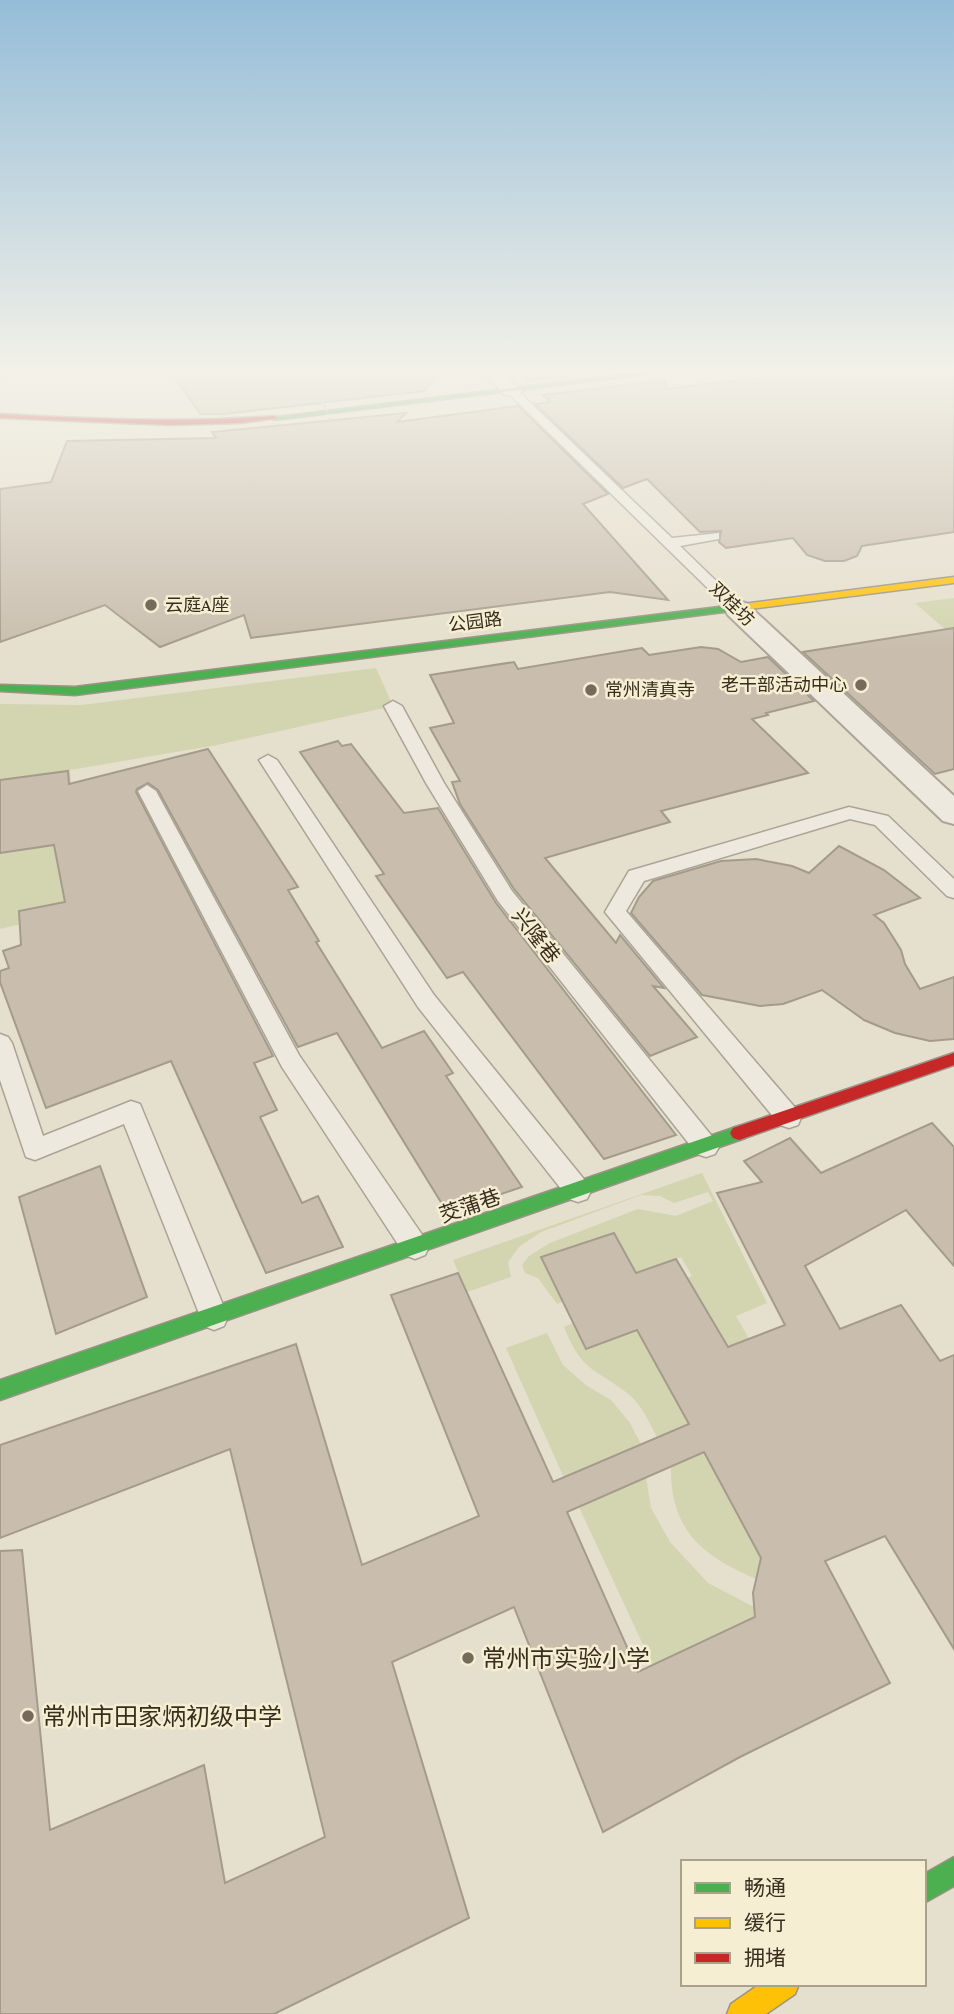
<svg xmlns="http://www.w3.org/2000/svg" width="954" height="2014" font-family="'Crimson Pro','Noto Sans SC',serif">
	<style>
		.green { fill: #d2d5af }
		.building { fill: #c9beae; stroke: #a59b8c; stroke-width: 2; fill-rule: evenodd }
		.lines { fill: none; stroke-linecap: round; stroke-linejoin: round }
		.lane-casing { stroke: #aaa496; stroke-width: 3 }
		.street-casing { stroke: #aaa496; stroke-width: 4 }
		.fast-casing { stroke: #9a9386; stroke-width: 3 }
		.slow-casing { stroke: #9a9386; stroke-width: 3 }
		.jam-casing { stroke: #9a9386; stroke-width: 3 }
		.path { stroke: #c5c0b5; stroke-width: 2.5; stroke-dasharray: 2.5 2; stroke-linecap: butt }
		.lane { fill: #ede9de; fill-rule: evenodd }
		.street { fill: #ede9de; fill-rule: evenodd }
		.fast { fill: #4caf50; fill-rule: evenodd }
		.slow { fill: #ffc107; fill-rule: evenodd }
		.jam { fill: #c62828; fill-rule: evenodd }
		.path-bridge { stroke: #c5c0b5; stroke-width: 2.5; stroke-dasharray: 2.5 2; stroke-linecap: butt }
		.poi-dot { fill: #756b5b; stroke: #f6eed3; stroke-width: 2.5 }
		.labels { text-anchor: middle; dominant-baseline: central; stroke-width: 5; stroke-linejoin: round; paint-order: stroke }
		.far-street-label { font-size: 18px; fill: #392d1e; stroke: #f6eed3 }
		.far-poi-label { font-size: 18px; fill: #392d1e; stroke: #f6eed3; text-anchor: start }
		.street-label { font-size: 21px; fill: #392d1e; stroke: #f6eed3 }
		.near-poi-label { font-size: 24px; fill: #392d1e; stroke: #f6eed3; text-anchor: start }
	</style>
	<rect width="100%" height="100%" fill="#e5dfcd"/>
	<!-- green -->
	<g class="green">
		<polygon points="954,598 954,637 915,603"/>
		<polygon points="376,668 393,706 217,745 70,770 73,821 98,906 0,929 0,704 82,705"/>
		<polygon points="702,1173 767,1303 736,1316 760,1358 739,1366 699,1298 679,1306 668,1285 692,1276 681,1257 557,1304 538,1278 525,1273 522,1265 529,1256 550,1243 638,1209 676,1216 713,1201 708,1192 674,1203 660,1196 641,1195 541,1232 519,1247 508,1262 511,1277 467,1292 453,1260"/>
		<path d="M 573,1323 L 586,1349 L 637,1330 L 689,1424 L 657,1437 C 649,1422 641,1403 626,1392 C 591,1366 582,1371 564,1327 Z"/>
		<polygon points="547,1333 563,1365 587,1386 611,1400 630,1423 641,1444 564,1478 506,1348"/>
		<path d="M 704,1452 L 768,1569 L 756,1579 C 701,1555 670,1530 671,1466 Z"/>
		<polygon points="646,1477 651,1508 670,1542 708,1583 754,1607 756,1617 653,1666 579,1507"/>
	</g>
	<!-- building -->
	<g class="building">
		<polygon points="170,369 444,369 424,391 224,414 200,414"/>
		<polygon points="514,369 625,369 526,380"/>
		<polygon points="834,369 954,369 954,532 862,546 857,556 844,561 825,561 807,555 793,538 726,548 719,542 721,531 700,532 647,479 623,488 535,404 550,402 543,395 665,380 666,389"/>
		<polygon points="518,406 608,494 583,504 668,600 610,592 251,638 244,615 160,647 105,605 0,642 0,489 51,482 67,441 216,438 212,432 406,413 397,422"/>
		<polygon points="954,628 954,769 935,774 803,652"/>
		<polygon points="701,647 718,649 741,662 768,657 814,701 766,713 768,715 752,719 808,773 661,811 670,822 545,858 616,943 620,935 664,988 653,986 697,1037 650,1056 514,889 460,804 452,782 460,781 430,728 454,723 430,675 514,662 518,669 642,648 649,655"/>
		<polygon points="338,741 342,746 351,744 404,813 438,808 496,903 676,1135 604,1159 463,972 447,978 376,876 384,874 300,752"/>
		<polygon points="208,749 298,887 288,890 319,941 316,942 382,1048 424,1031 453,1073 446,1076 522,1187 447,1212 337,1033 298,1047 158,790 148,783 137,789 136,792 273,1056 254,1063 277,1110 260,1117 302,1203 318,1196 343,1247 266,1273 171,1061 46,1108 0,982 0,971 9,968 3,951 21,945 19,911 65,902 54,845 0,853 0,780 68,771 69,784"/>
		<polygon points="839,846 884,870 920,898 874,915 884,923 901,950 905,964 920,989 954,977 954,1039 930,1041 895,1033 864,1020 822,990 783,1004 760,1006 702,995 631,913 639,897 653,881 721,861 756,859 792,866 809,873"/>
		<path d="M 932,1123 L 954,1147 L 954,1266 L 906,1210 L 805,1266 L 840,1329 L 901,1305 L 940,1361 L 954,1355 L 954,1649 L 885,1536 L 825,1561 L 890,1683 L 740,1757 L 603,1832 L 514,1607 L 392,1662 L 469,1918 L 274,2014 L 0,2014 L 0,1551 L 22,1550 L 50,1830 L 204,1765 L 225,1883 L 325,1837 L 230,1449 L 0,1538 L 0,1445 L 296,1344 L 362,1565 L 479,1516 L 391,1295 L 458,1273 L 553,1482 L 689,1424 L 637,1330 L 586,1349 L 541,1257 L 614,1233 L 636,1273 L 676,1259 L 728,1347 L 785,1325 L 717,1193 L 762,1182 L 744,1161 L 790,1138 L 821,1173 ZM 704,1452 L 761,1558 L 753,1593 L 755,1617 L 638,1672 L 567,1512 Z"/>
		<polygon points="100,1166 147,1297 56,1334 19,1197"/>
	</g>
	<g class="lines">
		<defs>
			<g id="lane">
				<polygon points="508,389 516,389 672,538 719,533 719,539 680,546 742,606 745,609 742,612 732,612 508,393"/>
				<polygon points="393,701 402,706 444,783 512,891 715,1140 719,1147 715,1154 706,1157 697,1154 498,901 426,783 384,706"/>
				<polygon points="268,755 277,760 434,995 587,1183 591,1191 587,1199 578,1202 569,1199 418,1007 259,760"/>
				<polygon points="147,785 156,791 299,1055 425,1239 429,1247 425,1255 415,1259 405,1255 282,1067 138,791"/>
				<polygon points="849,807 888,816 954,879 954,898 947,896 875,825 850,819 644,881 626,911 798,1111 801,1118 798,1125 789,1128 780,1125 605,912 629,871"/>
				<polygon points="0,1034 8,1037 12,1043 43,1136 131,1101 140,1104 228,1317 224,1326 214,1330 204,1326 124,1124 35,1160 26,1157 0,1080"/>
			</g>
			<g id="street">
				<polygon points="0,369 13,369 11,373 0,376"/>
				<polygon points="480,369 499,369 522,391 519,395 505,395"/>
				<polygon points="737,601 746,603 954,796 954,824 943,821 728,615 724,609 728,603"/>
			</g>
			<g id="fast">
				<polygon points="670,369 689,369 274,420 270,418"/>
				<polygon points="735,605 740,608 739,610 75,695 0,691 0,685 75,687"/>
				<polygon points="739,1126 745,1128 748,1133 745,1138 0,1400 0,1380"/>
				<polygon points="954,1857 954,1886 924,1903 924,1874"/>
			</g>
			<g id="slow">
				<polygon points="954,577 954,583 735,611 730,608 735,605"/>
				<polygon points="760,1984 799,1984 795,1994 766,2014 727,2014 731,2004"/>
			</g>
			<g id="jam">
				<path d="M 0,414 C 92,419 182,423 274,416 L 278,418 L 240,423 L 171,425 L 0,418 Z"/>
				<polygon points="954,1053 954,1065 739,1140 733,1138 730,1133 733,1128"/>
			</g>
		</defs>
		<!-- lane casing -->
		<use href="#lane" class="lane-casing"/>
		<!-- street casing -->
		<use href="#street" class="street-casing"/>
		<!-- fast casing -->
		<use href="#fast" class="fast-casing"/>
		<!-- slow casing -->
		<use href="#slow" class="slow-casing"/>
		<!-- jam casing -->
		<use href="#jam" class="jam-casing"/>
		<!-- path -->
		<polyline class="path" points="794,369 805,375"/>
		<!-- lane -->
		<use href="#lane" class="lane"/>
		<!-- street -->
		<use href="#street" class="street"/>
		<!-- fast -->
		<use href="#fast" class="fast"/>
		<!-- slow -->
		<use href="#slow" class="slow"/>
		<!-- jam -->
		<use href="#jam" class="jam"/>
		<!-- path-bridge -->
		<polyline class="path-bridge" points="265,404 321,399 333,424 280,429"/>
	</g>
	<!-- sky -->
	<linearGradient id="sky" x2="0" y2="1"><stop stop-color="#95bdd8"/><stop offset="0.57" stop-color="#f3f1e8"/><stop offset="1" stop-color="#f3f1e8" stop-opacity="0"/></linearGradient>
	<rect width="954" height="651" fill="url(#sky)"/>
	<!-- markers -->
	<g class="poi-dot">
		<circle cx="151" cy="605" r="7"/>
		<circle cx="861" cy="685" r="7"/>
		<circle cx="591" cy="690" r="7"/>
		<circle cx="468" cy="1658" r="7"/>
		<circle cx="28" cy="1716" r="7"/>
	</g>
	<g class="labels">
		<!-- far-street labels -->
		<g class="far-street-label">
			<text transform="translate(732 604) rotate(44)">双桂坊</text>
			<text transform="translate(475 622) rotate(-7)">公园路</text>
		</g>
		<!-- far-poi labels -->
		<g class="far-poi-label">
			<text x="165" y="605">云庭A座</text>
			<text x="847" y="685" text-anchor="end">老干部活动中心</text>
			<text x="605" y="690">常州清真寺</text>
		</g>
		<!-- street labels -->
		<g class="street-label">
			<text transform="translate(536 936) rotate(52)">兴隆巷</text>
			<text transform="translate(470 1206) rotate(-19)">茭蒲巷</text>
		</g>
		<!-- near-poi labels -->
		<g class="near-poi-label">
			<text x="482" y="1658">常州市实验小学</text>
			<text x="42" y="1716">常州市田家炳初级中学</text>
		</g>
	</g>
	<!-- legend -->
	<rect x="681" y="1860" width="245" height="126" fill="#f6eed3" stroke="#aaa18b" stroke-width="2"/>
	<rect x="695" y="1883" width="35" height="10" fill="#4caf50" stroke="#aaa18b" stroke-width="2"/>
	<text x="744" y="1895" font-size="21" fill="#392d1e">畅通</text>
	<rect x="695" y="1918" width="35" height="10" fill="#ffc107" stroke="#aaa18b" stroke-width="2"/>
	<text x="744" y="1930" font-size="21" fill="#392d1e">缓行</text>
	<rect x="695" y="1953" width="35" height="10" fill="#c62828" stroke="#aaa18b" stroke-width="2"/>
	<text x="744" y="1965" font-size="21" fill="#392d1e">拥堵</text>
</svg>
